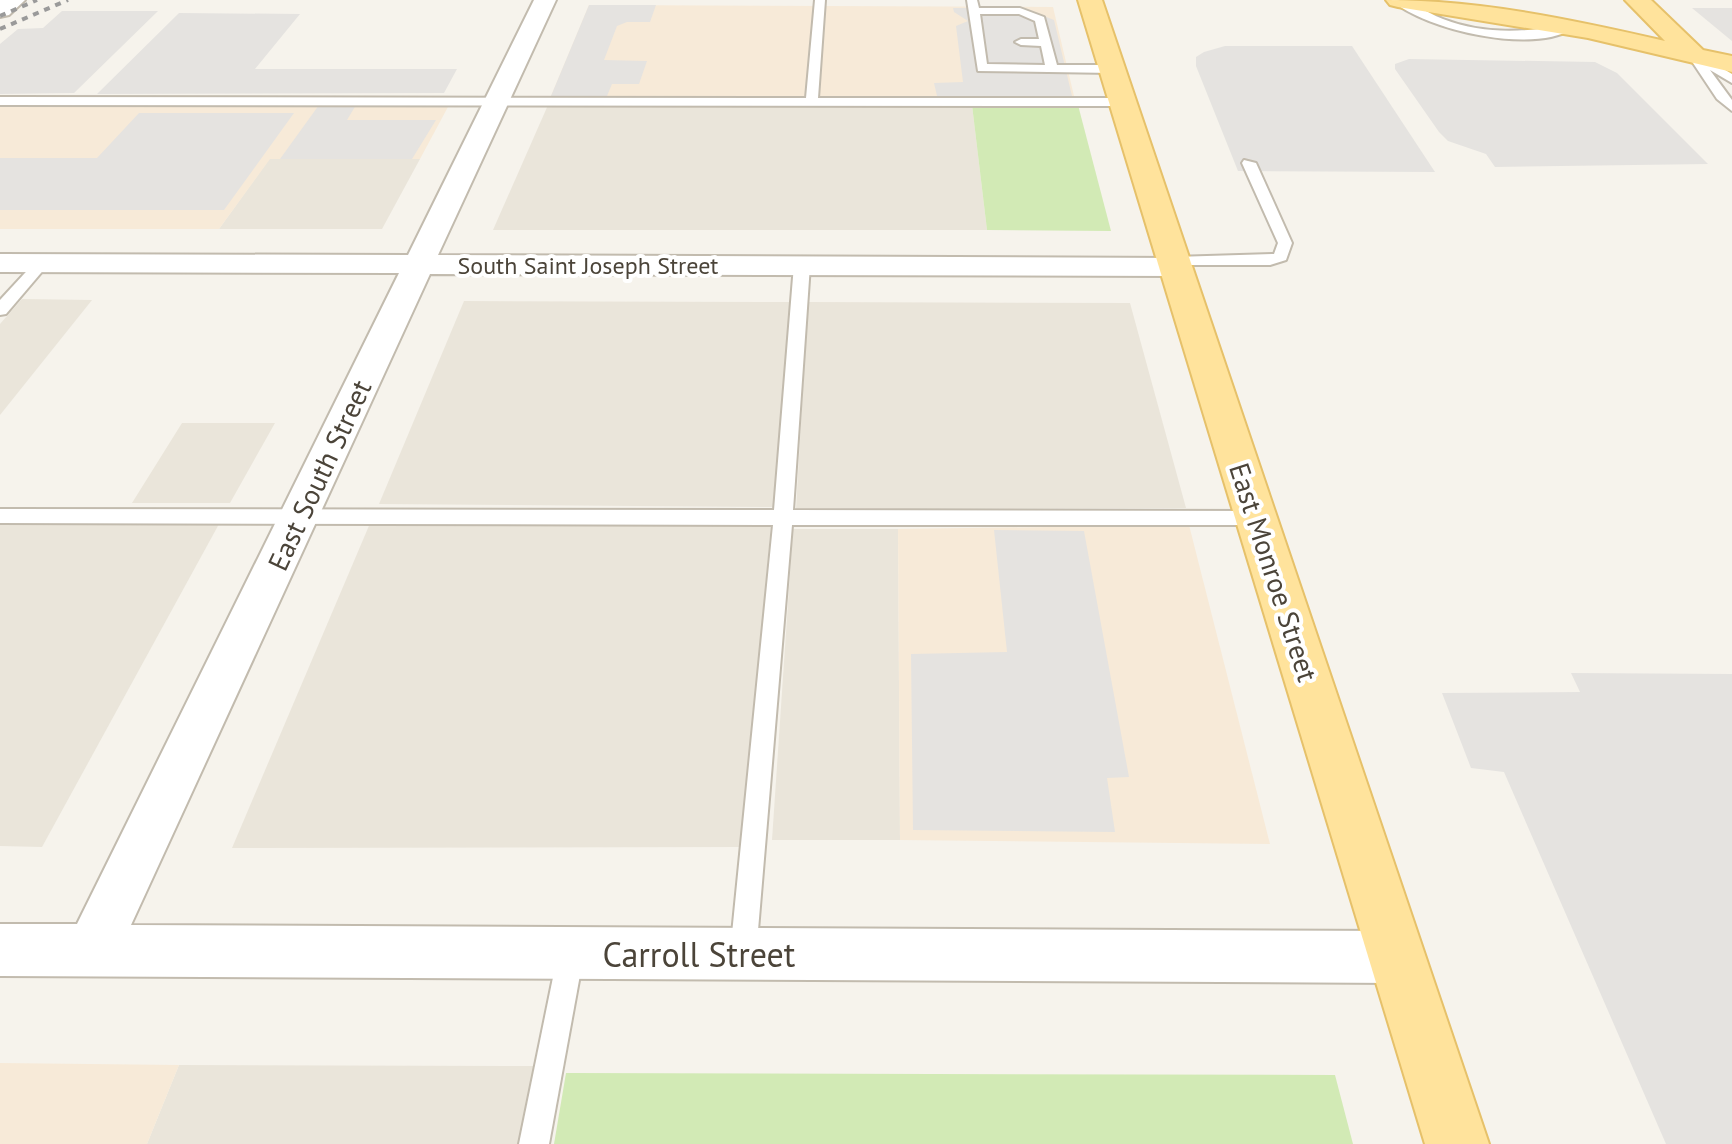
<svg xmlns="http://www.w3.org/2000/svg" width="1732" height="1144" font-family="'PT Sans',sans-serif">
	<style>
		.residential { fill: #eae5da }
		.commercial { fill: #f7ead8 }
		.green { fill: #d2eab5 }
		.parking { fill: #e5e3e0 }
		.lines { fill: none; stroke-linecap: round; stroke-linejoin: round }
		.service-casing { stroke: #c2bbae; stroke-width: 4 }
		.minor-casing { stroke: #c2bbae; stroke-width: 4 }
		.tertiary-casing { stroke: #c2bbae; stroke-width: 4 }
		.primary-casing { stroke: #e6c16a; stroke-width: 4 }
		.service { fill: #fff; fill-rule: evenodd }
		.minor { fill: #fff; fill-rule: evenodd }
		.tertiary { fill: #fff; fill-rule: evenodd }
		.primary { fill: #ffe39c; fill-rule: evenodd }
		.rail { stroke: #9a9a9a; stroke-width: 4; stroke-dasharray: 6 6; stroke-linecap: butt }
		.labels { text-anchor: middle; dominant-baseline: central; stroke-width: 8; stroke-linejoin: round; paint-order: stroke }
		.far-street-label { font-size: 24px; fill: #4b4439; stroke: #fff }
		.street-label { font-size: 28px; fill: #4b4439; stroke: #fff }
		.near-street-label { font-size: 34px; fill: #4b4439; stroke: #fff }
	</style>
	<rect width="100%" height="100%" fill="#f6f3ec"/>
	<!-- residential -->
	<g class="residential">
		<polygon points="548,105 972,105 987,230 493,230"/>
		<polygon points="270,158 420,159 382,229 219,229"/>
		<polygon points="22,299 92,300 0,415 0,324"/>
		<polygon points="464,301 791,302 776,507 379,504"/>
		<polygon points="808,302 1130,303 1186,508 796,509"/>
		<polygon points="182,423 275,423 230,503 132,503"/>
		<polygon points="371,521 771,525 741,847 232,848"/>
		<polygon points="0,524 219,524 42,847 0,846"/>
		<polygon points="793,529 898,529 900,840 772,840"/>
		<polygon points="179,1065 537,1066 522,1144 147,1144"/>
	</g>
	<!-- commercial -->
	<g class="commercial">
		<polygon points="589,5 1053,7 1074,96 551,96"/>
		<polygon points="0,105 449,105 420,159 270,159 219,229 0,229"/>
		<polygon points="1189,525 1270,844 900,840 898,529"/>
		<polygon points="0,1063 179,1065 147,1144 0,1144"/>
	</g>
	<!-- green -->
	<g class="green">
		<polygon points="972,105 1078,105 1111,231 987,230"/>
		<polygon points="566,1073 1335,1075 1353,1144 554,1144"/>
	</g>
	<!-- parking -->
	<g class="parking">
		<polygon points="589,5 656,5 650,22 627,22 617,26 604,60 647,61 639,84 612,84 607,96 551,96"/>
		<polygon points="953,8 1024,8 1054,20 1072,96 937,96 934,83 963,82 956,26 968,21 954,12"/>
		<polygon points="1692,8 1732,8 1732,41"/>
		<polygon points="62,11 158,11 74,93 0,94 0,44 18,29 43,28"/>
		<polygon points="179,13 300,14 255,69 457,69 444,93 97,94"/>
		<polygon points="1225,46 1352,46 1435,172 1238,171 1196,66 1196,57 1204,52"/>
		<polygon points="1409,59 1595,62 1617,73 1708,164 1495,167 1486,154 1448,141 1439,132 1395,69 1395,64"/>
		<polygon points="319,105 356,105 347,120 436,120 412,159 280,159"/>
		<polygon points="139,113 294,113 224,210 0,210 0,158 97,158"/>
		<polygon points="994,530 1084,531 1129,777 1107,778 1115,832 913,830 911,654 1007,652"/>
		<polygon points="1571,673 1732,674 1732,1144 1666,1144 1504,772 1471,768 1442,693 1580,692"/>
	</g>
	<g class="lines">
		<defs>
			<g id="service">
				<polygon points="815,0 825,0 818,98 1123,98 1129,102 1123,106 0,105 0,97 806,98"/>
				<path d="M 967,0 L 977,0 L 979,8 L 1020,8 L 1044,17 L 1057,65 L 1113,65 L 1119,69 L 1113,73 L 978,71 ZM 980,14 L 1019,14 L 1035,21 L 1039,39 L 1021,39 L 1015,42 L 1021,45 L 1041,46 L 1045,65 L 987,64 Z"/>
				<path d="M 1391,0 C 1410,0 1425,12 1443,19 C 1485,35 1525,32 1568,25 L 1574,28 C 1533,55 1426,30 1391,0 Z"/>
				<polygon points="1693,51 1732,74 1732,83 1710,70 1732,100 1732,111 1717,99 1687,54"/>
				<polygon points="1244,160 1256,163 1292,243 1286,260 1270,265 1169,265 1169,259 1174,257 1274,254 1278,243 1242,163"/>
				<polygon points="41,259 46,261 46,267 6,314 0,315 0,300 36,261"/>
				<polygon points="802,260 810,265 793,510 1257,511 1264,513 1267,518 1264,523 1257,525 792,525 756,954 752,963 743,967 734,963 730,954 773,525 0,523 0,509 774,510 794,265"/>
				<polygon points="571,940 580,944 584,953 549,1144 519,1144 558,953 562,944"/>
			</g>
			<polygon id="minor" points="534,0 556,0 438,255 1176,258 1187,261 1191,267 1187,273 1176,276 430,274 131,925 1397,931 1416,938 1423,957 1416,976 1397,983 0,976 0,924 77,924 399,273 0,272 0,254 408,255"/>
			<polygon id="tertiary" points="0,0 25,0 9,15 0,17"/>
			<g id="primary">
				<polygon points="1078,0 1102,0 1489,1144 1425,1144"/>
				<path d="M 1386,0 C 1480,0 1574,20 1665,41 L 1625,0 L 1651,0 L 1703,50 L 1732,56 L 1732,72 L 1588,38 L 1398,7 L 1390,5 Z"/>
			</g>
		</defs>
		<!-- service casing -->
		<use href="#service" class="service-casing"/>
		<!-- minor casing -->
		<use href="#minor" class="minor-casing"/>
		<!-- tertiary casing -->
		<use href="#tertiary" class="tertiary-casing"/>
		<!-- primary casing -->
		<use href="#primary" class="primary-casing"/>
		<!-- service -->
		<use href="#service" class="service"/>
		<!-- minor -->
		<use href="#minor" class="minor"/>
		<!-- tertiary -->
		<use href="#tertiary" class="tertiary"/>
		<!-- primary -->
		<use href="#primary" class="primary"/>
		<!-- rail -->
		<g class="rail">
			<polyline points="0,16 37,0"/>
			<polyline points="0,29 68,0"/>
		</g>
	</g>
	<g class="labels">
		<!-- far-street labels -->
		<g class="far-street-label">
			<text x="588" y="265">South Saint Joseph Street</text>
		</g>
		<!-- street labels -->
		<g class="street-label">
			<text transform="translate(319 475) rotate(-65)">East South Street</text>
			<text transform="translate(1274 572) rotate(72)">East Monroe Street</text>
		</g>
		<!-- near-street labels -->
		<g class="near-street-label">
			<text x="699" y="954">Carroll Street</text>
		</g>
	</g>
</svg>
